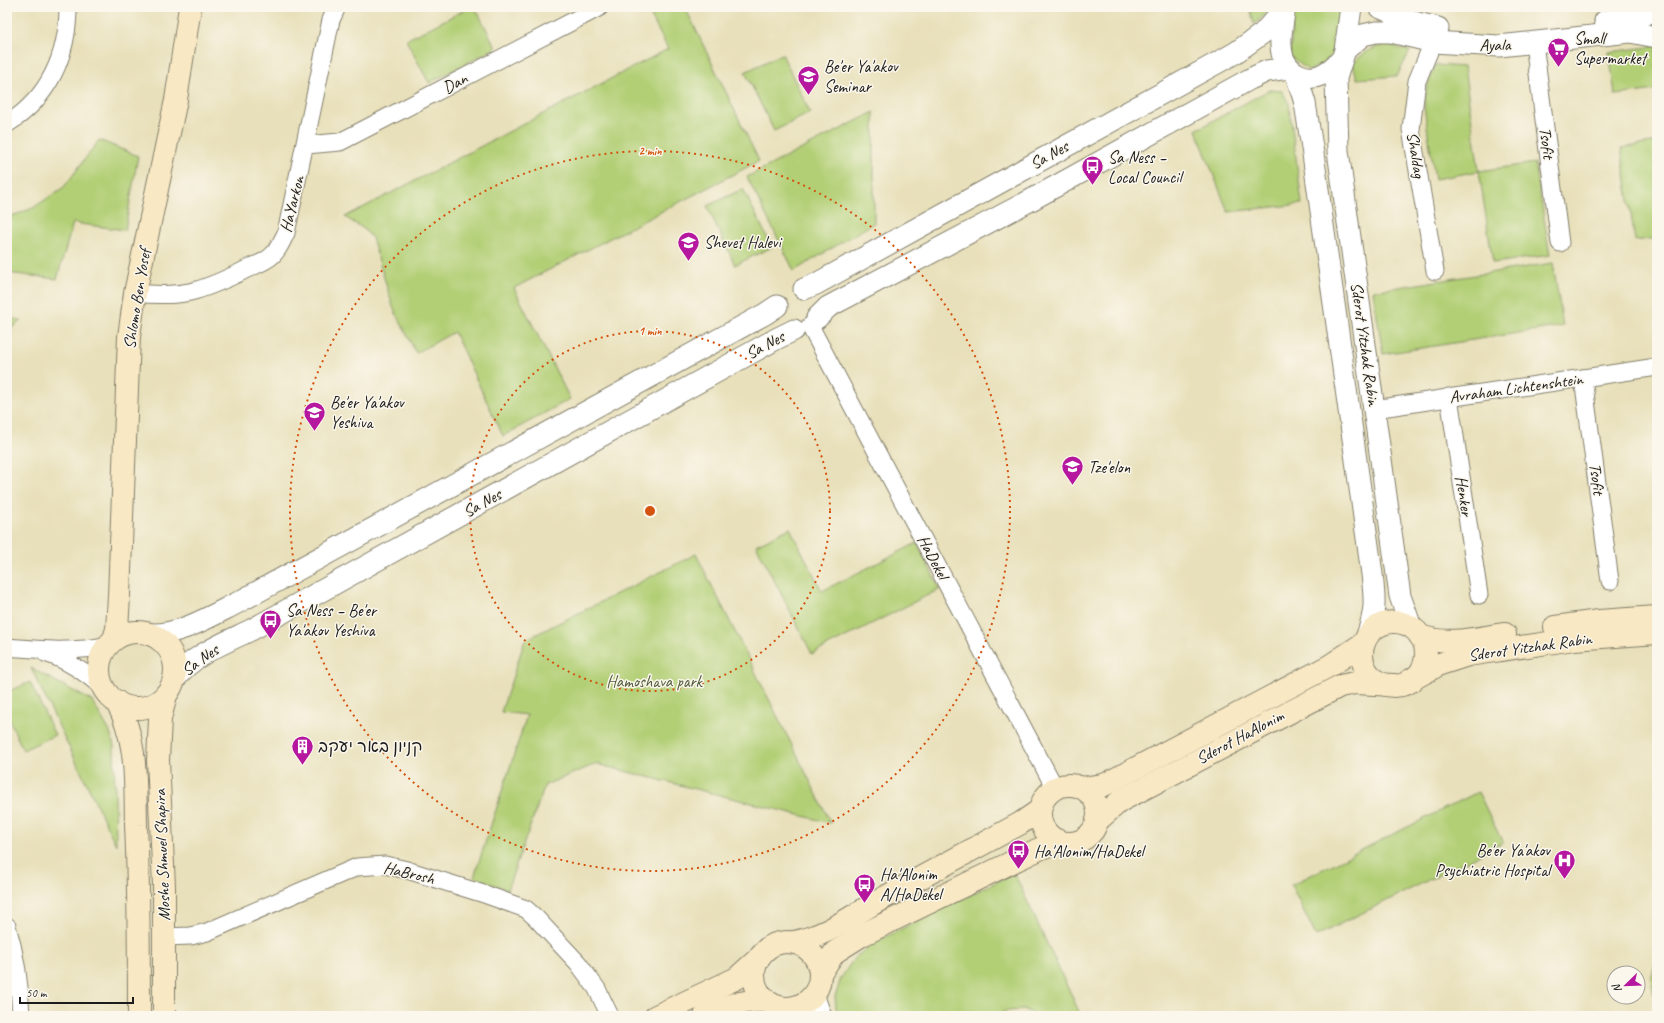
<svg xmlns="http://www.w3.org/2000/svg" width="1664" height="1023" font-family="Caveat,'Playpen Sans Hebrew',sans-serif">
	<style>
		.green { fill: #b2cf76; stroke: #677649 }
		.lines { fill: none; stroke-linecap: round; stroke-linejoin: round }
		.minor-casing { stroke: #827e6b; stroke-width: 19 }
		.tertiary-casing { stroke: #827e6b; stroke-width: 23 }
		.secondary-casing { stroke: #827e6b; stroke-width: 24 }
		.minor { stroke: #fff; stroke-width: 17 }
		.tertiary { stroke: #fff; stroke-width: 21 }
		.secondary { stroke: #f8e8c3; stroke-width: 22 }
		.ring { fill: none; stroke: #d4530e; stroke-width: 2; stroke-dasharray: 2 4 }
		.labels { text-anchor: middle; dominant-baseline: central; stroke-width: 3; stroke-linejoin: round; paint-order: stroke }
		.poi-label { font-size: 17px; fill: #1c1c1c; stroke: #fbf7ec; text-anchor: start }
		.street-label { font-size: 17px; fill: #1c1c1c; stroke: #fbf7ec }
		.park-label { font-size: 17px; fill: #505b3c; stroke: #fbf7ec }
		.centre { fill: #d4530e; stroke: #fbf7ec; stroke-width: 2 }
		.ring-label { font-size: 12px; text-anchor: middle; font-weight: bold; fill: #d4530e; stroke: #fbf7ec; stroke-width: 3; stroke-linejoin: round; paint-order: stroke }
	</style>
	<rect width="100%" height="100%" fill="#fbf7ec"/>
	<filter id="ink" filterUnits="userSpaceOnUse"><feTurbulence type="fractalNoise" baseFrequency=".025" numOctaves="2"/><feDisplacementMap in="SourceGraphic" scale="8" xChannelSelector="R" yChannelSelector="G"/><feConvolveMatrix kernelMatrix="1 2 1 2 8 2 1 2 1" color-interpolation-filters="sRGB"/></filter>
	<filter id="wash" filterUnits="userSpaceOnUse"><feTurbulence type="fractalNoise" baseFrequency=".012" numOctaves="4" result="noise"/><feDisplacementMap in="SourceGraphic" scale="16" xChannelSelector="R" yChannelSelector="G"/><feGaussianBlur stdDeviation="0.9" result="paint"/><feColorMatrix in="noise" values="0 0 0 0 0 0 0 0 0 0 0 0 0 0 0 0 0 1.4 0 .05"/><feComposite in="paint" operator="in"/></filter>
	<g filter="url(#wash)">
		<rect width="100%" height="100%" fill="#e8e0ba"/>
		<!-- green -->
		<g class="green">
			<polygon points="470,7 475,7 496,48 429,83 406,40"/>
			<polygon points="646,7 685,7 759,161 514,288 570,399 503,436 454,332 416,353 393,307 372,238 364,229 345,217 668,49"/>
			<polygon points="1250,7 1269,7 1266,14 1254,24"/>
			<polygon points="1293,7 1344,7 1334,58 1309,71 1290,56"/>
			<polygon points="1386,44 1410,51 1397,76 1357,79 1353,63 1367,51"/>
			<polygon points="1657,46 1657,90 1615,95 1609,52"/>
			<polygon points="782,54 810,113 774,131 745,72"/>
			<polygon points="1435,65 1464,67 1479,171 1535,163 1550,255 1493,263 1479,171 1435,179 1424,107 1426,90"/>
			<polygon points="1269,90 1282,91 1289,104 1302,204 1228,212 1196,130"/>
			<polygon points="874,112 874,223 794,271 747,177"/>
			<polygon points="99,140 138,156 125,230 73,223 57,279 7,273 7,218 33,208 64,187"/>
			<polygon points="1657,142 1657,238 1635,241 1621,148"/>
			<polygon points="743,189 772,247 735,265 707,206"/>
			<polygon points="1553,263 1563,326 1383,354 1373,291"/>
			<polygon points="7,317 21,321 7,331"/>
			<polygon points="790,528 822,591 917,543 940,589 812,654 756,545"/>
			<polygon points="696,554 831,823 596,764 545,785 507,890 474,877 527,715 501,712 525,640"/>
			<polygon points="31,668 92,701 110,732 114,746 116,845"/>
			<polygon points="30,682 55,735 23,750 7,715 7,692"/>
			<polygon points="1478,792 1503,843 1316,936 1291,885"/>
			<polygon points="1014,873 1081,1016 1043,1016 1024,1010 1006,1011 996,1016 837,1016 835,997 841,978 855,957 881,939"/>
			<polygon points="1657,957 1657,1012 1651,979"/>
		</g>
	</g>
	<g filter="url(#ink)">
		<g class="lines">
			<defs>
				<g id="minor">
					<polyline points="1433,42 1417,81 1411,129 1435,271"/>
					<polyline points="1534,43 1560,243"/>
					<path d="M 7,124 C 49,98 68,55 68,7"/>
					<polyline points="306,145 340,142 600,7"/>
					<path d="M 135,293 C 183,298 199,292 241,272 C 250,267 261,264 269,258 C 277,253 282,241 286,233 L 331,20 L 337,7"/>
					<polyline points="810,326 1055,788"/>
					<polyline points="1583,378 1610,581"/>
					<polyline points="1449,397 1479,595"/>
					<polyline points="1374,409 1657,367"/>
					<path d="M 7,647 C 41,650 75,653 108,645"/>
					<path d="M 45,653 C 67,660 88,674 105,690"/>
					<path d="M 7,926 C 16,956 20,985 21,1016"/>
					<polyline points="164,937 191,936 207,932 357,867 385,865 407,870 487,895 526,909 536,918 578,963 597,989 610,1016"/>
				</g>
				<g id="tertiary">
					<path d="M 1285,7 C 1283,22 1278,42 1283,57 C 1288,72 1306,82 1321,75 C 1329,72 1335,66 1341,60"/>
					<polyline points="1351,7 1345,50 1336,78 1338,151 1400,596 1411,627"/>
					<polyline points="1379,7 1417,23 1438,28"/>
					<polyline points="1605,21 1630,19 1647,14"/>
					<polyline points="1345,50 1363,35 1376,32 1391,32 1433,42 1499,46 1630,32 1651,36"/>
					<path d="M 1296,74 L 1305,103 L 1313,154 L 1372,574 C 1375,601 1376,610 1367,636"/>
					<polyline points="804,289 816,284 1235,53 1263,33 1285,8"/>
					<polyline points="817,318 828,307 1031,200 1250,79 1267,71 1289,68"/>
					<path d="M 151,634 C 180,635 211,616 237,603 L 765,314 L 777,306"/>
					<path d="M 174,680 C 192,655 224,643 251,630 L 776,339 L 794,330"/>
					<polyline points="814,994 816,1003 821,1016"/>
					<polyline points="778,1007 790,1016"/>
				</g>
				<g id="secondary">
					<circle cx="1394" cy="654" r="32"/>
					<polyline points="1555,627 1599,621 1657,617"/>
					<circle cx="137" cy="670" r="38"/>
					<path d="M 1420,636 C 1449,646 1476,638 1505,634"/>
					<polyline points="114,639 117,629 119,596 129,337 135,293 176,100 190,7"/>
					<polyline points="1409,681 1440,664 1468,655 1574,639 1657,633"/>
					<path d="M 116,701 C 138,739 135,782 136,825 C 139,889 139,952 139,1016"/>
					<circle cx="1069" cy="814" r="29"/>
					<polyline points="1083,788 1104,785 1331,665 1364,643"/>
					<polyline points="1097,821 1120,801 1340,686 1355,683 1394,685"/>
					<circle cx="787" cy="975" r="33"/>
					<path d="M 794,942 C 826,936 850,917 878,901 C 926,875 974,849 1021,823 L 1040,810"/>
					<polyline points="820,973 835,952 862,935 1037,850 1059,841"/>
					<polyline points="164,1016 164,886 158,760 160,719 166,695"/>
					<polyline points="656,1016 737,978 758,959"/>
					<path d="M 705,1016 C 726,1005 743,1000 767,1001"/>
				</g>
			</defs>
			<!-- minor casing -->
			<use href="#minor" class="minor-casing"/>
			<!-- tertiary casing -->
			<use href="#tertiary" class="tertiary-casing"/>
			<!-- secondary casing -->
			<use href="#secondary" class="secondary-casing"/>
			<!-- minor -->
			<use href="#minor" class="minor"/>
			<!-- tertiary -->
			<use href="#tertiary" class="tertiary"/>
			<!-- secondary -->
			<use href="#secondary" class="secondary"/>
		</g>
	</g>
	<!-- distance rings -->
	<g class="ring">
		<circle cx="650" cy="511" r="180"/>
		<circle cx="650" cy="511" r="360"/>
	</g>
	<!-- icons -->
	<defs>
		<symbol id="supermarket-pin" viewBox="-11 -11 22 30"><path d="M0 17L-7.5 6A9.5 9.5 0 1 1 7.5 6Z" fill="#b5179e" stroke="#fbf7ec"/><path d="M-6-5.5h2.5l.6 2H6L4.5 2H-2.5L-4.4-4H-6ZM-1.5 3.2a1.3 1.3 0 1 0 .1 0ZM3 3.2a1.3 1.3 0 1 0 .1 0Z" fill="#fff"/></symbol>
		<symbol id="school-pin" viewBox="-11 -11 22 30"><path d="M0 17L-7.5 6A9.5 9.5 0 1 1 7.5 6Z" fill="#b5179e" stroke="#fbf7ec"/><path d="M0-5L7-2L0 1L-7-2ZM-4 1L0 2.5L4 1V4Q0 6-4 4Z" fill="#fff"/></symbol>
		<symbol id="bus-pin" viewBox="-11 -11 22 30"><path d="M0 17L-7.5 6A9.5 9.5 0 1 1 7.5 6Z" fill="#b5179e" stroke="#fbf7ec"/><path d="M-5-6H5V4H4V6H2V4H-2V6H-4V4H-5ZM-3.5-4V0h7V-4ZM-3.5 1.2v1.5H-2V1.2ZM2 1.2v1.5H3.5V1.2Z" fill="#fff"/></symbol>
		<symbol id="building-pin" viewBox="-11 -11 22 30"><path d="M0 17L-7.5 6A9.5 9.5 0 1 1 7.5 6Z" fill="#b5179e" stroke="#fbf7ec"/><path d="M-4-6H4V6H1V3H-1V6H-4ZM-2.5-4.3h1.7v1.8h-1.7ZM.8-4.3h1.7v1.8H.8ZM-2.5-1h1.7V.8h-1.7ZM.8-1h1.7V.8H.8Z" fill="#fff"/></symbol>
		<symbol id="hospital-pin" viewBox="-11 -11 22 30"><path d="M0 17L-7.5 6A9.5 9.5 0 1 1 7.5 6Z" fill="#b5179e" stroke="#fbf7ec"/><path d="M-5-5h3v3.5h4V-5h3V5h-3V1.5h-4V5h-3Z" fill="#fff"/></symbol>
	</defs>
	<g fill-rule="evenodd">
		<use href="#supermarket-pin" x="1546" y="36" width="25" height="34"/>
		<use href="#school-pin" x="796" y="64" width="25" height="34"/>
		<use href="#bus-pin" x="1080" y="154" width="25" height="34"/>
		<use href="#school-pin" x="676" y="230" width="25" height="34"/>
		<use href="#school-pin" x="302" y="400" width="25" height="34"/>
		<use href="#school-pin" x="1060" y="454" width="25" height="34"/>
		<use href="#bus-pin" x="258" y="608" width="25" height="34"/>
		<use href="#building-pin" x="290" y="734" width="25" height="34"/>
		<use href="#bus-pin" x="1006" y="838" width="25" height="34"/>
		<use href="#hospital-pin" x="1552" y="848" width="25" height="34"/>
		<use href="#bus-pin" x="852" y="872" width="25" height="34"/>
	</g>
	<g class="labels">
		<!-- poi labels -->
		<g class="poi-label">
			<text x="1574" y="38">Small<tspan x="1574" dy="20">Supermarket</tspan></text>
			<text x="824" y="66">Be'er Ya'akov<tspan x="824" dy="20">Seminar</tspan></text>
			<text x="1108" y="157">Sa Ness –<tspan x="1108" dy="20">Local Council</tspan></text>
			<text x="704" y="242">Shevet Halevi</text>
			<text x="330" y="402">Be'er Ya'akov<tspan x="330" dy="20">Yeshiva</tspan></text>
			<text x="1088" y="467">Tze'elon</text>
			<text x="286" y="610">Sa Ness – Be'er<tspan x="286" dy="20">Ya'akov Yeshiva</tspan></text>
			<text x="318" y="746">קניון באר יעקב</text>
			<text x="1550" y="850" text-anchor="end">Be'er Ya'akov<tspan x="1550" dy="20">Psychiatric Hospital</tspan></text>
			<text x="1034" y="851">Ha'Alonim/HaDekel</text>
			<text x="880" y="874">Ha'Alonim<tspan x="880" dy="20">A/HaDekel</tspan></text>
		</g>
		<!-- street labels -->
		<g class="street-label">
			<text transform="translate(1495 45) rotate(-1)">Ayala</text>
			<text transform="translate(455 83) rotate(-28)">Dan</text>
			<text transform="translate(1547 143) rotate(83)">Tsofit</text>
			<text transform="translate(1049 155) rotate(-29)">Sa Nes</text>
			<text transform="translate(1416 155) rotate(81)">Shaldag</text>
			<text transform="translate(292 204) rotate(-76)">HaYarkon</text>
			<text transform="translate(137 299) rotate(-81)">Shlomo Ben Yosef</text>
			<text transform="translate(1365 344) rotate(82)">Sderot Yitzhak Rabin</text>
			<text transform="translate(765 345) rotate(-28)">Sa Nes</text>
			<text transform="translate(1516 388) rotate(-8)">Avraham Lichtenshtein</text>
			<text transform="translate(1597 479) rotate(83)">Tsofit</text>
			<text transform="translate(1464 496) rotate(81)">Henker</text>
			<text transform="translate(482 503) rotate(-29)">Sa Nes</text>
			<text transform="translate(933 557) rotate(62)">HaDekel</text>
			<text transform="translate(1530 647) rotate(-8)">Sderot Yitzhak Rabin</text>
			<text transform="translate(200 660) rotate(-36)">Sa Nes</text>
			<text transform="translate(1240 737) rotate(-28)">Sderot HaAlonim</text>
			<text transform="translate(162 855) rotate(-92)">Moshe Shmuel Shapira</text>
			<text transform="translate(409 873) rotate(13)">HaBrosh</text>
		</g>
		<!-- park labels -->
		<g class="park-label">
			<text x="654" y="681">Hamoshava park</text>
		</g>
	</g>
	<circle cx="650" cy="511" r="6" class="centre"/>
	<g class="ring-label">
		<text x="650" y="155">2 min</text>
		<text x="650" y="335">1 min</text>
	</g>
	<!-- margin -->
	<rect width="1664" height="1023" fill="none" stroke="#fbf7ec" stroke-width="24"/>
	<!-- north arrow -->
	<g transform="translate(1626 985) rotate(247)"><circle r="19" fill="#fbf7ec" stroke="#a29f99"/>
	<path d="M0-3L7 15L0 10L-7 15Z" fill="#b5179e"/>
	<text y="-6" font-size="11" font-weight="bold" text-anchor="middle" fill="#1c1c1c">N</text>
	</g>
	<!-- scale -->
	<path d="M20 997v6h113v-6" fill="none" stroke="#1c1c1c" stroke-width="2"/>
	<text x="26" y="997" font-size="12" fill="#1c1c1c" stroke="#fbf7ec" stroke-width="3" paint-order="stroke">50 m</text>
</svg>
